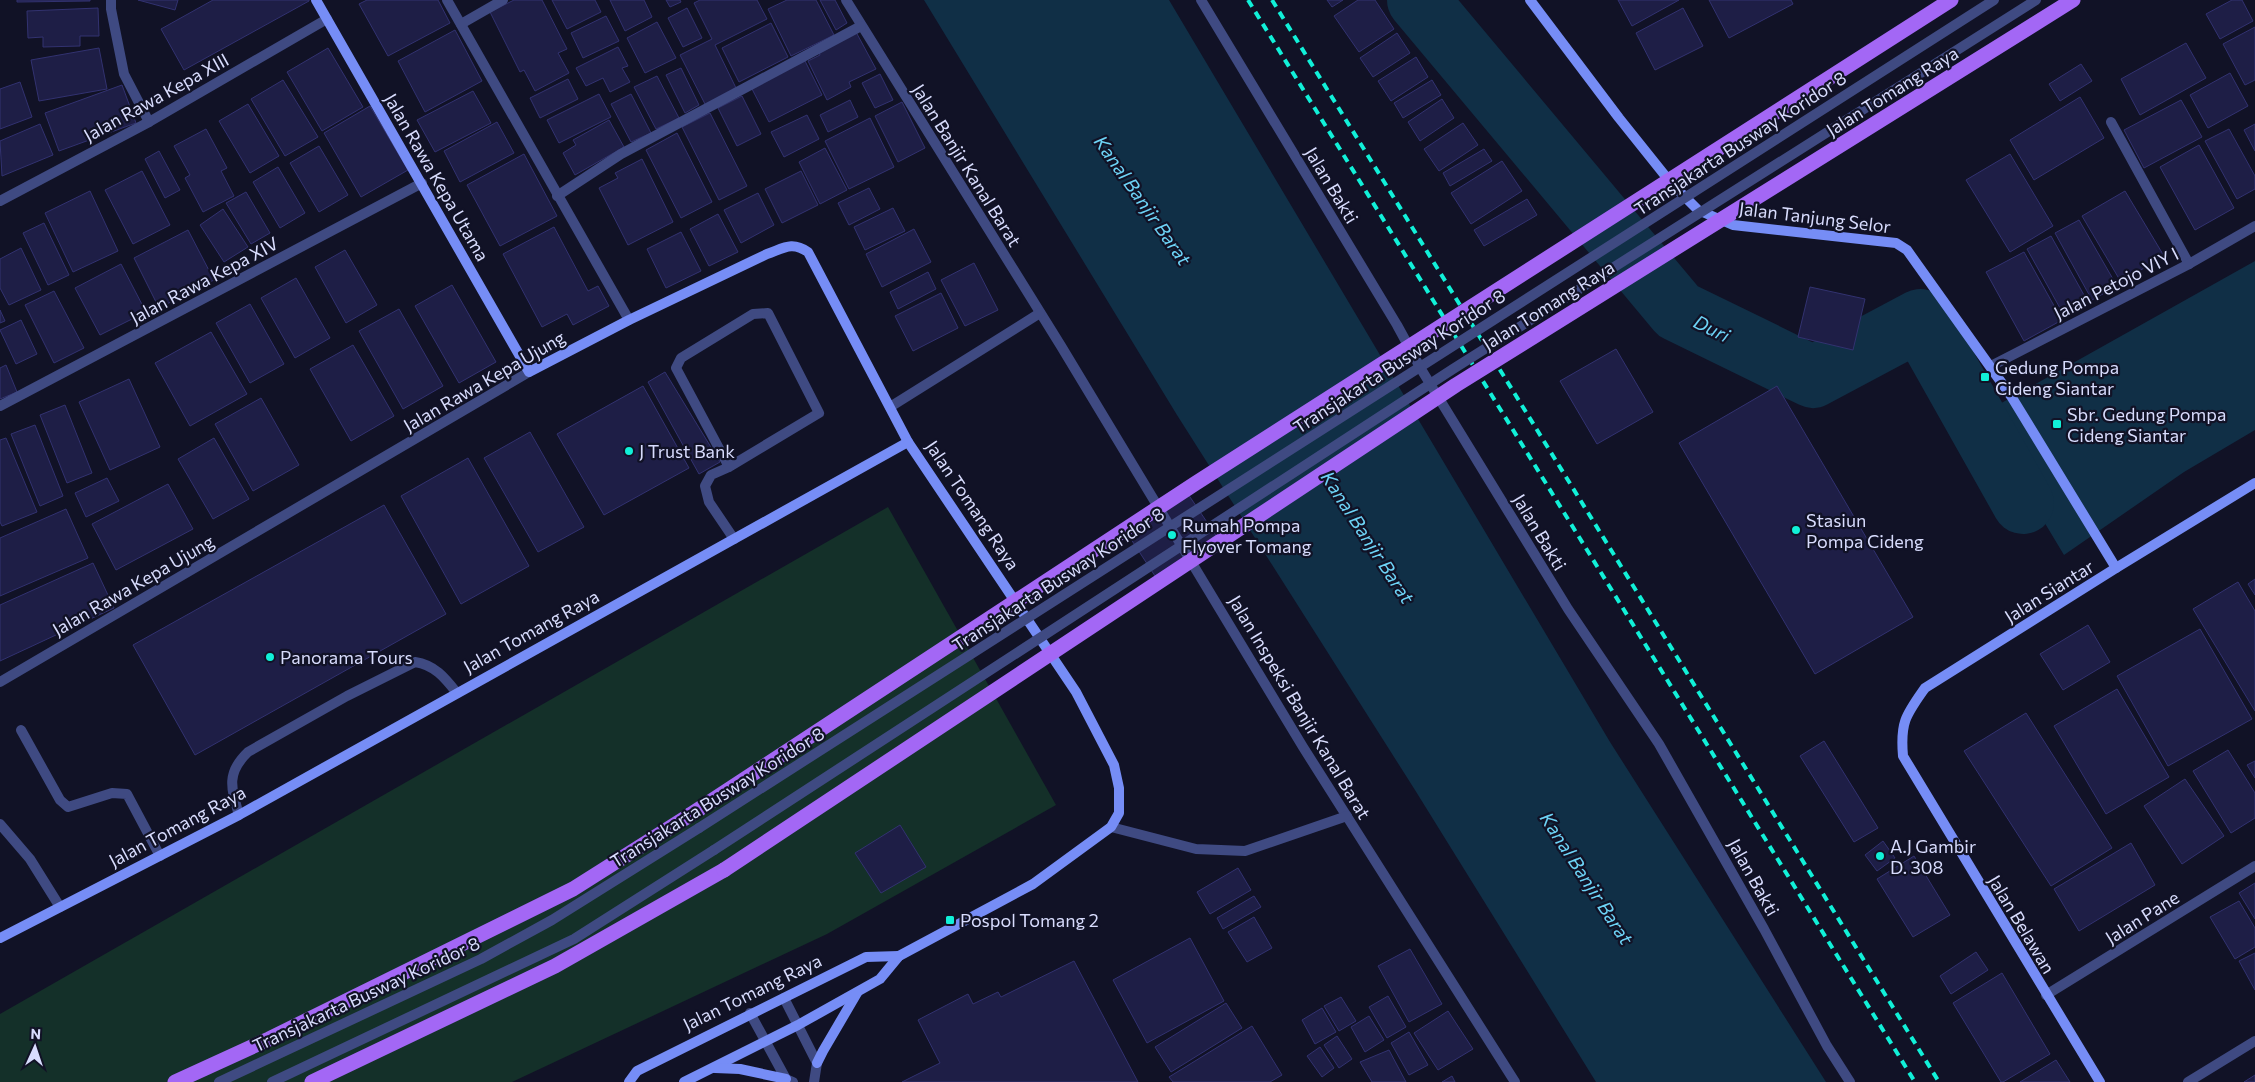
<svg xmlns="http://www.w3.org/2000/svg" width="2255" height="1082" font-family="Commissioner,sans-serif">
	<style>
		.green { fill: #143029 }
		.water { fill: #102f46 }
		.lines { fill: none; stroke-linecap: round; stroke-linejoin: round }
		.river { stroke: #102f46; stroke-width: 62 }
		.building { fill: #1e1e46; stroke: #323270 }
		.lane { stroke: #3f4a82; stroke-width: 10 }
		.street { stroke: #3f4a82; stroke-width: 10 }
		.secondary { stroke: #768df6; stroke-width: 10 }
		.primary { stroke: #a367f5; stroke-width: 15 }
		.rail { stroke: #11f0d8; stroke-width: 4; stroke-dasharray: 8 6; stroke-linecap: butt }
		.lane-bridge { stroke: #3f4a82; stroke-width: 10 }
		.primary-bridge { stroke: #a367f5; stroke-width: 15 }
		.poi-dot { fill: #11f0d8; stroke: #111226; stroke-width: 2 }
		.labels { text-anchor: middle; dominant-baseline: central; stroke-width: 4.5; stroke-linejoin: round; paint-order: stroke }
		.street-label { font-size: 18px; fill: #d8dcfd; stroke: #111226 }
		.poi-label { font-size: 18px; fill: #d8dcfd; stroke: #111226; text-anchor: start }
		.water-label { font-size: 19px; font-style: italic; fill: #6dd3f6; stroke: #111226 }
	</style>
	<rect width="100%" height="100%" fill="#111226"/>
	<!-- green -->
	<polygon class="green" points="888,507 1056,805 827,934 512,1082 0,1082 0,1014"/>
	<!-- water -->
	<g class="water">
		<polygon points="924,0 1169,0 1610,742 1826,1082 1596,1082 1415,790 1177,415"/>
		<polygon points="2255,261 2255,430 2184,472 2064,555 1980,415"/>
	</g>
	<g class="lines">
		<!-- river -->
		<polyline class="river" points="1418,0 1678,311 1813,377 1920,320 2023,503"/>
	</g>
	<!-- building -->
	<g class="building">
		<polygon points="17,0 90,0 90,1 17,2"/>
		<polygon points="138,0 178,0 175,10"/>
		<polygon points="213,0 309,0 309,1 184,70 161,29"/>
		<polygon points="367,0 438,0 450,23 388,56 359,4"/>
		<polygon points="514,0 542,0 567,49 558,53 569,73 535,91 524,70 520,72 490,12"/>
		<polygon points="552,0 595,0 601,12 567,29"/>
		<polygon points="610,0 644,0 652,17 625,31"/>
		<polygon points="666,0 680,0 681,2 670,7"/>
		<polygon points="700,0 757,0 767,19 715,45 737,90 706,106 680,55 712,39 694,3"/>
		<polygon points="787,0 816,0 834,35 791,56 768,9"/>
		<polygon points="820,0 835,0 847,23 836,30"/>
		<polygon points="1327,0 1343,0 1332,7"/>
		<polygon points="1358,0 1375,0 1394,29 1359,52 1334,16"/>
		<polygon points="1618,0 1679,0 1632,26"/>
		<polygon points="1709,0 1791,0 1793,4 1729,38"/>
		<polygon points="2232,0 2242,0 2253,21 2220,39 2206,14"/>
		<polygon points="98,8 99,36 80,36 80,46 43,47 43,37 28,38 27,11"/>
		<polygon points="687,8 702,38 683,47 668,18"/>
		<polygon points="1683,8 1703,46 1655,70 1636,33"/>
		<polygon points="606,16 619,41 583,58 571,33"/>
		<polygon points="657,22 676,58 645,73 627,38"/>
		<polygon points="771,23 788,57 739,82 722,48"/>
		<polygon points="2255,27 2255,80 2245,85 2223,44"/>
		<polygon points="455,30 482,81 425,112 398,61"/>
		<polygon points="856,32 876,69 849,82 851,87 827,100 808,61 820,55 819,52"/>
		<polygon points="1397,33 1410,53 1373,77 1360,58"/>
		<polygon points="2186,43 2206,78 2140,115 2121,79"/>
		<polygon points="618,47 628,66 622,68 630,82 610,92 603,78 586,86 576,68"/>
		<polygon points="99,48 107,89 39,101 31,60"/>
		<polygon points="328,48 363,107 322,131 287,72"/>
		<polygon points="1416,57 1428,77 1391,101 1378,81"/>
		<polygon points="805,61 822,95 769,122 751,87"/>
		<polygon points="2081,64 2092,81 2060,101 2049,84"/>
		<polygon points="681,68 699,105 685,113 666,75"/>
		<polygon points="2230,73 2248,106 2208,128 2190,95"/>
		<polygon points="880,74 893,100 875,108 862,83"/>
		<polygon points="657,76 679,118 656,129 634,87"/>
		<polygon points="568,79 578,99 540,118 530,98"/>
		<polygon points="283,80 318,137 285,156 251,99"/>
		<polygon points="1432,80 1441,95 1403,118 1394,103"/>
		<polygon points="20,82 32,117 0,129 0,89"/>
		<polygon points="122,85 136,123 59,151 45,113"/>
		<polygon points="473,91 491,123 435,152 417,120"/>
		<polygon points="599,94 611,117 559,143 547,120"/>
		<polygon points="631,94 651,133 631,142 611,104"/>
		<polygon points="742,96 761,134 737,146 718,108"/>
		<polygon points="2080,97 2104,138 2034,180 2010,140"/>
		<polygon points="1442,99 1454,118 1420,141 1408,122"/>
		<polygon points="850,100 858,117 828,132 820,115"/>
		<polygon points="2181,100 2202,137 2144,168 2124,130"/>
		<polygon points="902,102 925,148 898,162 875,116"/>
		<polygon points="248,104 279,156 250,173 219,121"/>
		<polygon points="370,106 408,170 361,197 324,133"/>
		<polygon points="710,113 747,186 719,200 682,127"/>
		<polygon points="807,115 819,139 784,157 771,132"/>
		<polygon points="870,118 894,167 849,189 825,141"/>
		<polygon points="609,120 624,147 575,175 563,153 576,145 573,140"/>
		<polygon points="497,122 514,153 460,182 444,151"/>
		<polygon points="1463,123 1478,145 1439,171 1424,149"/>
		<polygon points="40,124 53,155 2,176 0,141"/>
		<polygon points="2255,124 2255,151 2244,130"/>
		<polygon points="206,129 227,168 221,171 234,196 203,212 185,178 190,175 174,146"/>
		<polygon points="2229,129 2255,176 2255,189 2237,199 2205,141"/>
		<polygon points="677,133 712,202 681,218 646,150"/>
		<polygon points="2199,145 2234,208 2195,230 2160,167"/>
		<polygon points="319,146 348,195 319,212 290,163"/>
		<polygon points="825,148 847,190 820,204 799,162"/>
		<polygon points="1484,149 1492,161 1450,186 1443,173"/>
		<polygon points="159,151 180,190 165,198 145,159"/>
		<polygon points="524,154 557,216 500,246 467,185"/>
		<polygon points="2010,154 2053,226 2010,252 1966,180"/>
		<polygon points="642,159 673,222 628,245 599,188 618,178 615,173"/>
		<polygon points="1502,161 1522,191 1471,224 1451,193"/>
		<polygon points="278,167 305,213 280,228 253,182"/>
		<polygon points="142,171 170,225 133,244 105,190"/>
		<polygon points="801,171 818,205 782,223 765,189"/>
		<polygon points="869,188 880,209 849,225 838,203"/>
		<polygon points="90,191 118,251 73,272 45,213"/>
		<polygon points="2125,191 2164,256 2121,282 2082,216"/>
		<polygon points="246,192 270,233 251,244 226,203"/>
		<polygon points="758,193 774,225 741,243 724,210"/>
		<polygon points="1527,199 1537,215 1484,246 1474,230"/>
		<polygon points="893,208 905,231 865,250 854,227"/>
		<polygon points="223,209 248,247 224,262 200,225"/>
		<polygon points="718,214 738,252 709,266 690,229"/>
		<polygon points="2079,220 2117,286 2092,300 2055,233"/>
		<polygon points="44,223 69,275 48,285 23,233"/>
		<polygon points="554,227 588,291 598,286 609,306 573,325 567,314 542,327 503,254"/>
		<polygon points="914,229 931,262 882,287 866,254"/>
		<polygon points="188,230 214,280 159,308 134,258"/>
		<polygon points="681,232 701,271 666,288 647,249"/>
		<polygon points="2051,236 2089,304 2065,317 2027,249"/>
		<polygon points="21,248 41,290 9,305 0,288 0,259"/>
		<polygon points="345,250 377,305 346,323 315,267"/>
		<polygon points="2024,252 2062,320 2024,341 1986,272"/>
		<polygon points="974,263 998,310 965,326 941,280"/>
		<polygon points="121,264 146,312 100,335 75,288"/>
		<polygon points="928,272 936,289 898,309 890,292"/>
		<polygon points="296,278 330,338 295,358 261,298"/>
		<polygon points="452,285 496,362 459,383 415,306"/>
		<polygon points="1810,287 1865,299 1853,350 1798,337"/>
		<polygon points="54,291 84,348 54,363 25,305"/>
		<polygon points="941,293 958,328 913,351 895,316"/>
		<polygon points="250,304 284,364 250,383 216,323"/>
		<polygon points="399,309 443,386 403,409 359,331"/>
		<polygon points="0,310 5,321 0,323"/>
		<polygon points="21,320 37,354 16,364 0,330"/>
		<polygon points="211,332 247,394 190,426 155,363"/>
		<polygon points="353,345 394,416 351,441 310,369"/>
		<polygon points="1616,349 1653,412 1597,444 1560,381"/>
		<polygon points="6,365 17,392 0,399 0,368"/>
		<polygon points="665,372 720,462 699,474 648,382"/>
		<polygon points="129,379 160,447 110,470 79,402"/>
		<polygon points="643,386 689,468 604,515 557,434"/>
		<polygon points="1777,386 1913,617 1815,674 1679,443"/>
		<polygon points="261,398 299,465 253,491 215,424"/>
		<polygon points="65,405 92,473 67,483 40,415"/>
		<polygon points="35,425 63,496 40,506 11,434"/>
		<polygon points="530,432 584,527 538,552 484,458"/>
		<polygon points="6,438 37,512 2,526 0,522 0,440"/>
		<polygon points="214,438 249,499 213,519 178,459"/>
		<polygon points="468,458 529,566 461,604 401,496"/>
		<polygon points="107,478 119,501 86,517 75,493"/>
		<polygon points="168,484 193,529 116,570 92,524"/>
		<polygon points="1188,494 1217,537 1155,576 1127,533"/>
		<polygon points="384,505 446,614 195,755 133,645"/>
		<polygon points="66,509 88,558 0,596 0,538"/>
		<polygon points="93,563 114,608 0,661 0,605"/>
		<polygon points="2255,579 2255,595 2248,584"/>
		<polygon points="2238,582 2255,611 2255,711 2193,609"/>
		<polygon points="2088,625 2110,662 2063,690 2040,654"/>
		<polygon points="2200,629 2252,719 2168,766 2117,676"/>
		<polygon points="2117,689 2169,777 2106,814 2054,726"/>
		<polygon points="2026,713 2112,848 2051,886 1964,751"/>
		<polygon points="1824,741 1878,828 1854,842 1800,756"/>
		<polygon points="2228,750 2255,793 2255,818 2231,833 2193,771"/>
		<polygon points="2255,761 2255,778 2247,765"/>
		<polygon points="2185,779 2224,836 2182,864 2144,806"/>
		<polygon points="900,825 926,867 881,893 855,853"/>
		<polygon points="1883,841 1895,858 1877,871 1865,855"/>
		<polygon points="2131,843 2155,885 2079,931 2054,889"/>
		<polygon points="1914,856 1950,915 1913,937 1877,879"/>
		<polygon points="1238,868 1251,890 1210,914 1197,892"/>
		<polygon points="2255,883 2255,919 2239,893"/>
		<polygon points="1254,896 1261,907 1223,929 1217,918"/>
		<polygon points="2239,901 2255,928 2255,947 2235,959 2210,917"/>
		<polygon points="1254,917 1272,948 1247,962 1228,932"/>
		<polygon points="1190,938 1224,1001 1147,1043 1113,980"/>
		<polygon points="1410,949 1442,1004 1409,1022 1378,966"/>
		<polygon points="1976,952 1988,970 1951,994 1940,976"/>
		<polygon points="2255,953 2255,990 2239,961"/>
		<polygon points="1074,961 1138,1082 902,1082 940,1063 918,1020 968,994 973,1004 998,992 1001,997"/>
		<polygon points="2002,973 2050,1054 2003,1082 2001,1082 1953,1003"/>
		<polygon points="1388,996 1406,1027 1387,1038 1369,1007"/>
		<polygon points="1341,997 1356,1021 1339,1031 1324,1006"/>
		<polygon points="1226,1003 1242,1028 1171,1072 1155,1047"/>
		<polygon points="1322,1008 1336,1032 1315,1044 1302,1020"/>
		<polygon points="1448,1011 1473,1049 1438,1070 1414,1033"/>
		<polygon points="1369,1016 1384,1040 1365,1052 1351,1027"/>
		<polygon points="1252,1026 1282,1075 1270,1082 1173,1082 1169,1077"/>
		<polygon points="1409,1032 1428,1065 1409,1075 1391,1043"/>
		<polygon points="1337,1036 1352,1059 1339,1068 1324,1045"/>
		<polygon points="1320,1047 1334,1068 1322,1077 1307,1056"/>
		<polygon points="1389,1050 1406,1082 1372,1082 1360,1062"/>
		<polygon points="2056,1060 2070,1082 2020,1082"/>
		<polygon points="2255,1075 2255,1082 2244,1082"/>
		<polygon points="1452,1076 1455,1082 1442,1082"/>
	</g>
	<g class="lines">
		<!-- lane -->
		<g class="lane">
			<polyline points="729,467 676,368 681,358 753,314 768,313 819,413 729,467 711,475 705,486 709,502 734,539"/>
			<polyline points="21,730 60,800 68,807 112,793 127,794 160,856"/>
			<path d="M 239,815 C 231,788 226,773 248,752 L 347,696 L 415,662 C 435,665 445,678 457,693"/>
			<polyline points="0,824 30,859 60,907"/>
			<polyline points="219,1082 481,959 552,920 699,828"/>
			<polyline points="272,1082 574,939 714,850"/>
		</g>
		<!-- street -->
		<g class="street">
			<polyline points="111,0 111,9 124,74 149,122"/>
			<polyline points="447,0 629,320"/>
			<polyline points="846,0 1061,346 1303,747 1515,1082"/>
			<polyline points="1201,0 1397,325 1421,369 1568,609 1659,744 1764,929 1827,1046 1850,1082"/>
			<polyline points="461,24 503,0"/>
			<polyline points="2111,122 2189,264"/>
			<polyline points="557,196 621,154 861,26"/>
			<polyline points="0,201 149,122 327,19"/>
			<polyline points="1991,366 2189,264 2255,226"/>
			<polyline points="0,406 422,183"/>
			<polyline points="890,407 1040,313"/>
			<polyline points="0,682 529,372"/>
			<polyline points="1111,827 1196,849 1245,851 1347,816"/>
			<polyline points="2046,995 2255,866"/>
			<polyline points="784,998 817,1063 814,1082"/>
			<polyline points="750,1013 786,1079 793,1082"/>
			<polyline points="2188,1082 2255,1041"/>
		</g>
		<!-- secondary -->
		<g class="secondary">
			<path d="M 316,0 L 529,372 L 629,320 L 767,254 C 784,248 792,241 808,252 L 908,442 L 1076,692 L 1114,765 L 1119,788 L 1119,813 L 1111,827 L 1033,884 L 899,956 L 880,979 L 798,1025 L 684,1082"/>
			<polyline points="1530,0 1619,118 1671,183 1698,210 1733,225 1896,243 1907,250 2011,396 2116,568"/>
			<polyline points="0,938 239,815 908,442"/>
			<polyline points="817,1063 823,1051 857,993"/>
			<polyline points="715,1068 740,1069 786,1079"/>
			<polyline points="629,1082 637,1071 866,957 899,956"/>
			<path d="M 2100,1082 L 1903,756 C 1900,722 1906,715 1925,688 L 2116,568 L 2255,483"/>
		</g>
		<!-- primary -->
		<g class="primary">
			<polyline points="175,1082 269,1039 573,889 690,815"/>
			<polyline points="312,1082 555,966 724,870"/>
		</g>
		<!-- rail -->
		<g class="rail">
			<polyline points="1248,0 1915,1082"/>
			<polyline points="1272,0 1939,1082"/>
		</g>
		<!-- lane-bridge -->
		<g class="lane-bridge">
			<polyline points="699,828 1994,0"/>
			<polyline points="714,850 1453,369 2036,0"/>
		</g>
		<!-- primary-bridge -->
		<g class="primary-bridge">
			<polyline points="690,815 1196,483 1951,0"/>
			<polyline points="724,870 1456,385 2073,0"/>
		</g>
	</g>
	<!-- markers -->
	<g class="poi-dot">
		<rect x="1980" y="372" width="10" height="10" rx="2.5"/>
		<rect x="2052" y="419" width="10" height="10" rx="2.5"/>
		<circle cx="629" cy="451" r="5"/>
		<circle cx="1796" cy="530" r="5"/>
		<circle cx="1172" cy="535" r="5"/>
		<circle cx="270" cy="657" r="5"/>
		<circle cx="1880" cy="856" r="5"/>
		<rect x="945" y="915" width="10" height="10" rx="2.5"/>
	</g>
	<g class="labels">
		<!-- street labels -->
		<g class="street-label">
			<text transform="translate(1892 91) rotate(-32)">Jalan Tomang Raya</text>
			<text transform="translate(156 97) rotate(-29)">Jalan Rawa Kepa XIII</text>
			<text transform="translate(1740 143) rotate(-33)">Transjakarta Busway Koridor 8</text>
			<text transform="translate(967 165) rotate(58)">Jalan Banjir Kanal Barat</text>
			<text transform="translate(437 177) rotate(60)">Jalan Rawa Kepa Utama</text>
			<text transform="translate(1332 185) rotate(59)">Jalan Bakti</text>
			<text transform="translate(1815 217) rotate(7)">Jalan Tanjung Selor</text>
			<text transform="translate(204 280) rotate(-28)">Jalan Rawa Kepa XIV</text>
			<text transform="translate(2116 283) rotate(-27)">Jalan Petojo VIY I</text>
			<text transform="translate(1548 305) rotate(-32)">Jalan Tomang Raya</text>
			<text transform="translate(1399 361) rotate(-33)">Transjakarta Busway Koridor 8</text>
			<text transform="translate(484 381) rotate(-30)">Jalan Rawa Kepa Ujung</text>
			<text transform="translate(973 505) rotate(56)">Jalan Tomang Raya</text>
			<text transform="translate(1540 532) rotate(59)">Jalan Bakti</text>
			<text transform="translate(1058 579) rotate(-33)">Transjakarta Busway Koridor 8</text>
			<text transform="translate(133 585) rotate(-30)">Jalan Rawa Kepa Ujung</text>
			<text transform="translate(2049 591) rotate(-32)">Jalan Siantar</text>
			<text transform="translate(531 631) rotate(-29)">Jalan Tomang Raya</text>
			<text transform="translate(1300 707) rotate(59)">Jalan Inspeksi Banjir Kanal Barat</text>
			<text transform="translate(717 797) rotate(-32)">Transjakarta Busway Koridor 8</text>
			<text transform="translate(177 826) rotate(-28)">Jalan Tomang Raya</text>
			<text transform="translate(1754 877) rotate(61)">Jalan Bakti</text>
			<text transform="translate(2142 917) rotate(-32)">Jalan Pane</text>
			<text transform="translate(2022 924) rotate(59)">Jalan Belawan</text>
			<text transform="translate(752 992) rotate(-26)">Jalan Tomang Raya</text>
			<text transform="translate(366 994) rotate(-25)">Transjakarta Busway Koridor 8</text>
		</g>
		<!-- poi labels -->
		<g class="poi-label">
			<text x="1995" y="367">Gedung Pompa<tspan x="1995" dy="21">Cideng Siantar</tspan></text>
			<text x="2067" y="414">Sbr. Gedung Pompa<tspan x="2067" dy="21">Cideng Siantar</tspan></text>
			<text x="639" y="451">J Trust Bank</text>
			<text x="1806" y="520">Stasiun<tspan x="1806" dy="21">Pompa Cideng</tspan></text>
			<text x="1182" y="525">Rumah Pompa<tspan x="1182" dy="21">Flyover Tomang</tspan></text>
			<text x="280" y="657">Panorama Tours</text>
			<text x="1890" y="846">A.J Gambir<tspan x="1890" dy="21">D. 308</tspan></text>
			<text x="960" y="920">Pospol Tomang 2</text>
		</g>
		<!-- water labels -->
		<g class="water-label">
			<text transform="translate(1143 200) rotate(55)">Kanal Banjir Barat</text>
			<text transform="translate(1712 328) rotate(26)">Duri</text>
			<text transform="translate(1368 537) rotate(57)">Kanal Banjir Barat</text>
			<text transform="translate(1587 878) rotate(57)">Kanal Banjir Barat</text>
		</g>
	</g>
	<!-- north arrow -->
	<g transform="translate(35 1047) rotate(3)" stroke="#111226" stroke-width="4" paint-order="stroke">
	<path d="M0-4L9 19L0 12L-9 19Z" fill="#d8dcfd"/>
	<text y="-8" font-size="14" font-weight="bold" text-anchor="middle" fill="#d8dcfd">N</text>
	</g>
</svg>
